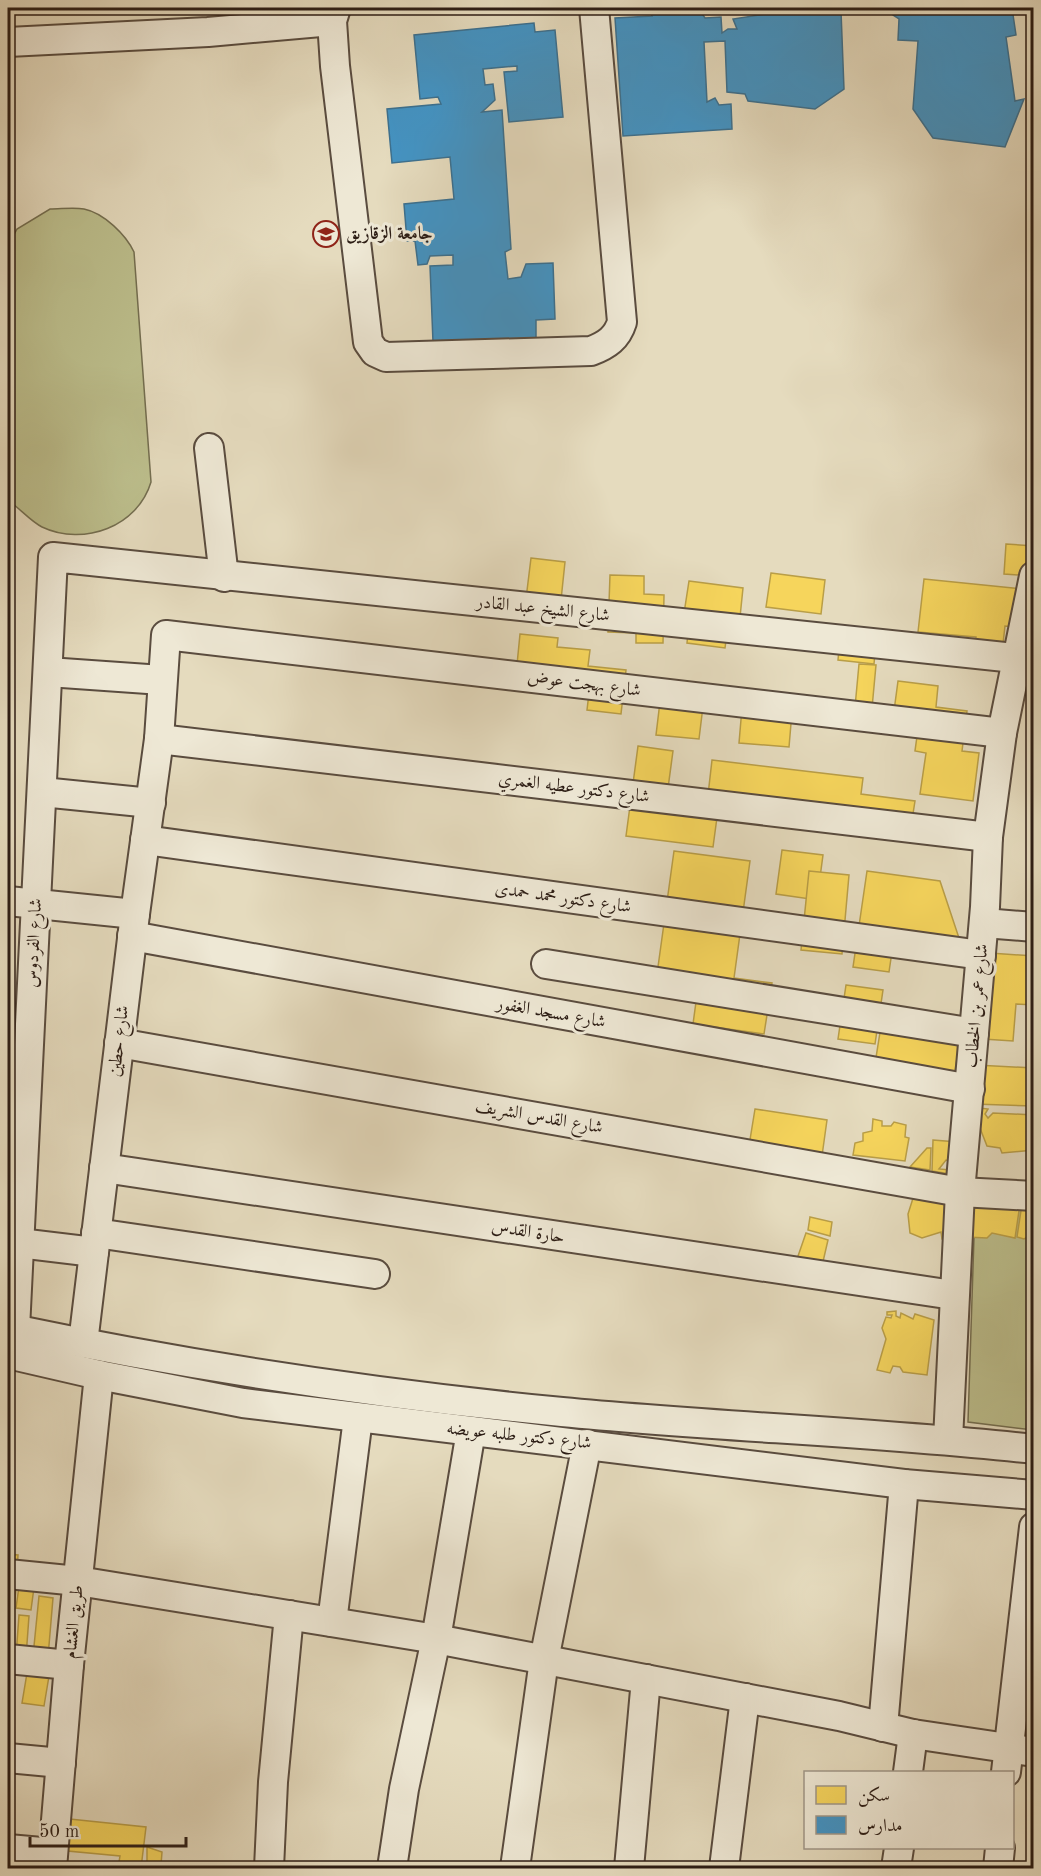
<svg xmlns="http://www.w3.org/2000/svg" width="1041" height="1876" font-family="'Old Standard TT',Amiri,serif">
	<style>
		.green { fill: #bcbe8c; stroke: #746e50; stroke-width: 1.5 }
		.homes { fill: #f6d55c; stroke: #b99e47; stroke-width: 1.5 }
		.schools { fill: #4393c3; stroke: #3c708f; stroke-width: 1.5 }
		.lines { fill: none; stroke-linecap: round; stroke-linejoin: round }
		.minor-casing { stroke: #5a4c3f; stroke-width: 32 }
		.minor { stroke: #eee8d5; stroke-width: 28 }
		.labels { text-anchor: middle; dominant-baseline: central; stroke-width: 6; stroke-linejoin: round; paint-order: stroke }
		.poi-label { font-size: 18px; font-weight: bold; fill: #2c1d15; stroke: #eee8d5; text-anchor: start }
		.street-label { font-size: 18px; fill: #2c1d15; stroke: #eee8d5 }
	</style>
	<rect width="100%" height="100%" fill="#e5dbbe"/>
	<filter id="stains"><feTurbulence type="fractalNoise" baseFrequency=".00333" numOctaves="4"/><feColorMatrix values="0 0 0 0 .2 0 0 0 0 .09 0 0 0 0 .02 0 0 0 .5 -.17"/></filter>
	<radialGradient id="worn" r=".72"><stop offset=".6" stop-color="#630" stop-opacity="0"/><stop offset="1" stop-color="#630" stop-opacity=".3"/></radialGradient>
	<!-- green -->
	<g class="green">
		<path d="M 50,209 C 61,209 74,207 84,209 C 104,213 126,235 134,252 L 151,482 C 138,526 84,547 42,527 C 32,522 22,511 13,504 L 8,246 L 17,229 Z"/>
		<polygon points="975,1206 1033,1209 1033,1430 968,1422"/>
	</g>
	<!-- homes -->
	<g class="homes">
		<polygon points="1006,544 1034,546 1034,576 1004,574"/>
		<polygon points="531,558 565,562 559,619 524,615"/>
		<polygon points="771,573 825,580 821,614 766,607"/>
		<polygon points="610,575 644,576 644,594 664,595 663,643 636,643 636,633 608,632"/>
		<polygon points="924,579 1034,590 1034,629 1005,626 1000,670 973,667 976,637 918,632"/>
		<polygon points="689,581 743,588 740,617 729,618 725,648 687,643 689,621 683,620"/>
		<polygon points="841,628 877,632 874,664 838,660"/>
		<polygon points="520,634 558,638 557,647 590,650 588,666 626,670 621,714 587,710 589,693 515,685"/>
		<polygon points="859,664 876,665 872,708 855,707"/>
		<polygon points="898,681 938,686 936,707 967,711 962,751 979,753 973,801 920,794 926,753 915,751 918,729 892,726"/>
		<polygon points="662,685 705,690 699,739 656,735"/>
		<polygon points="743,696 793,700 789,747 739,743"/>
		<polygon points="638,746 673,751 666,803 718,810 713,847 626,836"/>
		<polygon points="712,760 863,778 861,794 915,801 912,820 708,795"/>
		<polygon points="782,850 823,855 817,900 776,894"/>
		<polygon points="674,851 750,861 734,978 772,983 764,1034 693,1024 699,980 657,974"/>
		<polygon points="809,871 849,875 842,954 801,950"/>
		<polygon points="867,871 940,881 964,953 895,931 889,972 853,967"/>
		<polygon points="990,953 1034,956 1034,1005 1016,1004 1013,1041 983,1039"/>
		<polygon points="846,985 883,990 875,1044 838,1039"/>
		<polygon points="881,1026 960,1039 954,1077 875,1064"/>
		<polygon points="976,1065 1034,1068 1033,1106 974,1104"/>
		<polygon points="980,1108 988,1109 985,1114 988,1118 993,1113 1034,1115 1034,1150 1002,1153 1000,1148 987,1146 978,1123"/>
		<polygon points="755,1109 827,1120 821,1163 748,1152"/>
		<polygon points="873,1119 882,1121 882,1126 891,1126 894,1122 906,1125 905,1137 909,1138 905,1161 853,1155 855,1143 863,1141 863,1133 872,1131"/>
		<polygon points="933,1140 957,1142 950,1161 946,1160 939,1169 950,1170 950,1174 932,1171"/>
		<polygon points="927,1148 931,1148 930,1170 910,1167"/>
		<polygon points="915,1192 954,1201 949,1239 942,1239 941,1232 922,1238 910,1233 908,1214"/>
		<polygon points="972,1202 1020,1204 1015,1238 992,1233 987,1238 966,1237"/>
		<polygon points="1022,1204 1034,1205 1034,1234 1024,1239 1017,1237"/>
		<polygon points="810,1217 832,1222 830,1236 808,1230"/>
		<polygon points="806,1233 828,1240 822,1266 797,1259"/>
		<polygon points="896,1311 896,1316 900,1318 901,1313 913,1319 915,1314 934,1320 927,1375 903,1372 900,1367 893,1366 890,1373 877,1370 886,1339 882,1328 886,1317 891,1318 892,1315 887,1315 887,1312"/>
		<polygon points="8,1554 18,1555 17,1571 8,1570"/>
		<polygon points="17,1578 14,1610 8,1609 8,1582"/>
		<polygon points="20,1579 35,1580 31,1610 16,1608"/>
		<polygon points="39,1596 53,1598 48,1657 33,1656"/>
		<polygon points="19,1615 29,1616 26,1657 16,1656"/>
		<polygon points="8,1617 13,1617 11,1631 8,1631"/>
		<polygon points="28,1667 50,1670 44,1706 22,1703"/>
		<polygon points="60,1818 146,1827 141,1868 118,1868 120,1856 57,1850"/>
		<polygon points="147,1847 162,1852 161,1865 147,1865"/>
	</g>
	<!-- schools -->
	<g class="schools">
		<polygon points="698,8 705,18 721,17 722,33 728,29 737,29 733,19 804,8 832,8 841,11 844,89 815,109 748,101 745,94 727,92 725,41 704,42 707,102 715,98 719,105 731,104 732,129 623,136 615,18 652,16 649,9"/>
		<polygon points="892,8 1012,8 1016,35 1006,37 1015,101 1024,99 1005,147 933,138 913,109 918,41 898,40 899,19 893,15"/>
		<polygon points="534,23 535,32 555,30 563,117 509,122 504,72 517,71 517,66 483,69 485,85 493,84 495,100 482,112 502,110 511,249 505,252 508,279 521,277 526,264 553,263 555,319 536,320 536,338 433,342 430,266 453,265 453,255 430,256 427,264 418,265 415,241 407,241 404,204 454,199 450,157 392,163 387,109 441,104 438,97 420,99 414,35"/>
	</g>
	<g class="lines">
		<defs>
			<g id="minor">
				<path d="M 336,8 L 332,21 L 335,66 L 368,342 L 375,352 L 386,357 L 591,351 C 607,345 617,338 622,322 L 594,8"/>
				<polyline points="8,42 208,32 332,21"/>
				<polyline points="209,448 224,577"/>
				<polyline points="48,672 162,680"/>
				<polyline points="159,739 988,837"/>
				<polyline points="42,792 151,803"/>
				<polyline points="145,840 981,955"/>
				<polyline points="8,901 135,914"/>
				<polyline points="984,923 1034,927"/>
				<polyline points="132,936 970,1089"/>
				<polyline points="546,964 974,1033"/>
				<polyline points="119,1043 960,1192 1034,1196"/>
				<polyline points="104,1168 953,1295"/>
				<polyline points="96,1233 375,1274"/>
				<polyline points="19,1243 94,1252"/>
				<path d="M 8,1328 C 190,1366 376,1394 562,1412 C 719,1427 877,1432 1034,1449"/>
				<polyline points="15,1329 53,557 1034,660"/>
				<polyline points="83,1343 135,914 159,739 166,635 1002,733"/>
				<polyline points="8,1354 99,1375 243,1403 904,1484 1034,1495"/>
				<polyline points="948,1440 960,1192 985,907 988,837 1002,733 1034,576"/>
				<polyline points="8,1574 78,1581 436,1639 839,1716 913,1734 1034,1752"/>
				<polyline points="332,1622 358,1418"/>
				<polyline points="8,1659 69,1665"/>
				<polyline points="883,1727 904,1484"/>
				<polyline points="8,1758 61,1763"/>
				<polyline points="908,1772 913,1734"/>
				<polyline points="1006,1772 1034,1527"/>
				<polyline points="8,1849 53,1853"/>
				<polyline points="52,1868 69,1665 99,1375"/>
				<polyline points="269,1868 273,1782 289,1615"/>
				<polyline points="392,1868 404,1789 436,1639 471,1431"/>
				<polyline points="515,1868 544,1660 587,1444"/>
				<polyline points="629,1868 646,1679"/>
				<polyline points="724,1868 745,1698"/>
				<polyline points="896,1868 899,1848"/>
				<polyline points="998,1868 1000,1848"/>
			</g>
		</defs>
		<!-- minor casing -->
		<use href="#minor" class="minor-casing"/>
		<!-- minor -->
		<use href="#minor" class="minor"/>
	</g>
	<!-- icons -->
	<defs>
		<symbol id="university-ring" viewBox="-11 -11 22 22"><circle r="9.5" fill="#eee8d5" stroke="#8f2418" stroke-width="1.5"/><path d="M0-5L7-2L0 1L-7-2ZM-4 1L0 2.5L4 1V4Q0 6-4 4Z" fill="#8f2418"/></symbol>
	</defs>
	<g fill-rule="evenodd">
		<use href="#university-ring" x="311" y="219" width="30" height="30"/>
	</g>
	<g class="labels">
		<!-- poi labels -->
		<g class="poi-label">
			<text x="346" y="234">جامعة الزقازيق</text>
		</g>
		<!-- street labels -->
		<g class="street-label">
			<text transform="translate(543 609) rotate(6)">شارع الشيخ عبد القادر</text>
			<text transform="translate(584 684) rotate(7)">شارع بهجت عوض</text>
			<text transform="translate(574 788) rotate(7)">شارع دكتور عطيه الغمري</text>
			<text transform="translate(563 898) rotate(8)">شارع دكتور محمد حمدى</text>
			<text transform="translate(34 943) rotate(-87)">شارع الفردوس</text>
			<text transform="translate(977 1006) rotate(-85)">شارع عمر بن الخطاب</text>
			<text transform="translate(551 1013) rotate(10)">شارع مسجد الغفور</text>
			<text transform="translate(119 1041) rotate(-83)">شارع حطين</text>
			<text transform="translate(539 1117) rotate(10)">شارع القدس الشريف</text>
			<text transform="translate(528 1232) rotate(9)">حارة القدس</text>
			<text transform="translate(519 1436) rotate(6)">شارع دكتور طلبه عويضه</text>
			<text transform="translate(74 1622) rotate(-84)">طريق الغشام</text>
		</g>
	</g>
	<!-- margin -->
	<rect width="1041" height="1876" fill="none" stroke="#e5dbbe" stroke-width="30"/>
	<rect x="9" y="9" width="1023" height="1858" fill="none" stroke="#2c1d15" stroke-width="3"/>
	<rect x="15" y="15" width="1011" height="1846" fill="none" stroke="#2c1d15" stroke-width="1.5"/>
	<!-- legend -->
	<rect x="804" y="1771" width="210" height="78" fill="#eee8d5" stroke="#a09788" stroke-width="1.5"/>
	<rect x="816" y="1786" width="30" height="18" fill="#f6d55c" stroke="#a09788" stroke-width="1.5"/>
	<text x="858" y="1801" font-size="18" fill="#2c1d15">سكن</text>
	<rect x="816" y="1816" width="30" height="18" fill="#4393c3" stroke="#a09788" stroke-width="1.5"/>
	<text x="858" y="1831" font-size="18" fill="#2c1d15">مدارس</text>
	<!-- scale -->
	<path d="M30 1837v9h156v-9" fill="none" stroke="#2c1d15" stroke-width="3"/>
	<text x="39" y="1837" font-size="18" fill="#2c1d15" stroke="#eee8d5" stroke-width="4.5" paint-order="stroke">50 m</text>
	<rect width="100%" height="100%" filter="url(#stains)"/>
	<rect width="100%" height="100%" fill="url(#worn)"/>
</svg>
